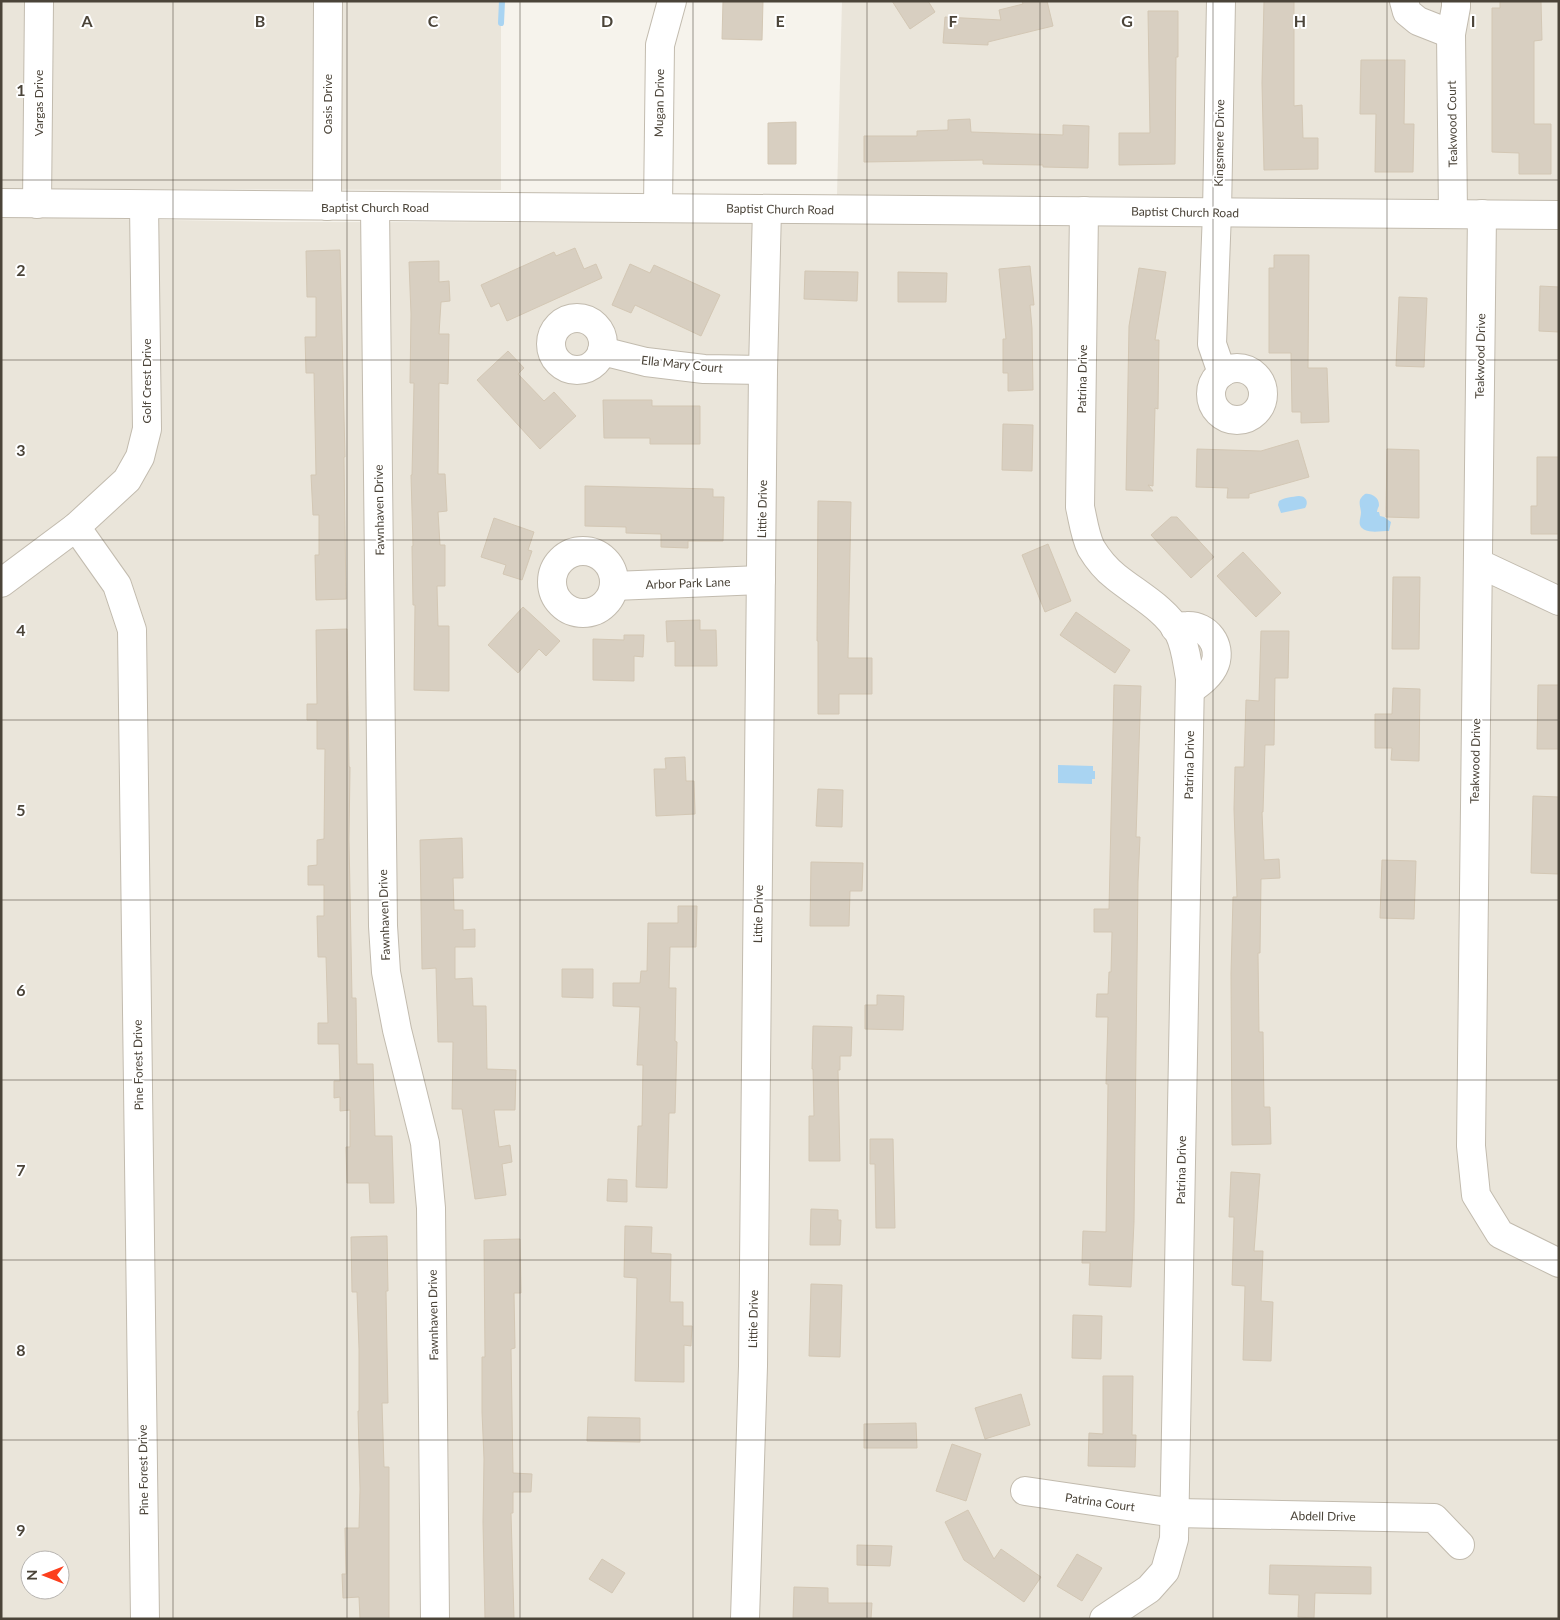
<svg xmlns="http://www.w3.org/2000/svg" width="1560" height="1620" font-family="Lato,sans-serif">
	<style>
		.residential { fill: #eae5da; fill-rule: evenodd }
		.water { fill: #a9d4f2 }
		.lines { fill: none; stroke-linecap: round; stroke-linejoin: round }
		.stream { stroke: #a9d4f2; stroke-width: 6 }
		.building { fill: #d8cfc1; stroke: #d3c7b4 }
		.minor-casing { stroke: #c2bbae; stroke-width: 30 }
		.minor { stroke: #fff; stroke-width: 28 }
		.grid { fill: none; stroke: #4b4439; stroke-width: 1; stroke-opacity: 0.55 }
		.labels { text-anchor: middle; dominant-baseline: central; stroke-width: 4; stroke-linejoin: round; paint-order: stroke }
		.street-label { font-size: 12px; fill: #4b4439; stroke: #fff }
		.grid-label { font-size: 16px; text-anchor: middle; font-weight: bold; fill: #4b4439; stroke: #fff; stroke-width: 4; stroke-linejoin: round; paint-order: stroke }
	</style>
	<rect width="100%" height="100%" fill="#f6f3ec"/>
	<!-- residential -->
	<g class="residential">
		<polygon points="1,1 501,1 501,190 1,189"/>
		<polygon points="842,1 1559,1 1559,205 1365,205 837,195"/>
		<path d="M 1,217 L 283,222 L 1344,223 L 1559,227 L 1559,1619 L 1,1619 ZM 30,1560 L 60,1560 L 60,1590 L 30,1590 Z"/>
	</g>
	<!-- water -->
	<g class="water">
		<path d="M 1365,494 C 1371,493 1379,497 1379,505 C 1379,507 1377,509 1377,512 L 1379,512 L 1380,516 L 1384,517 L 1391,522 L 1389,531 C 1382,531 1371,533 1365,530 C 1356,526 1361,519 1361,512 C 1360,504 1357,500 1365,494 Z"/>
		<path d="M 1299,496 C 1306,496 1309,502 1305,508 L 1281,513 L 1278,505 L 1279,501 C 1285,497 1292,497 1299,496 Z"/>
		<polygon points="1058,765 1093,766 1093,771 1095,771 1095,779 1092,779 1092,784 1058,783"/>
	</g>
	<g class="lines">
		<!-- stream -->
		<polyline class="stream" points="501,23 502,1"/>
	</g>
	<!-- building -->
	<g class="building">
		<polygon points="723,1 763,1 762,40 722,39"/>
		<polygon points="892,1 928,1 935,12 910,29"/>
		<polygon points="1022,1 1047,1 1053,26 988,42 988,45 943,43 945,17 1001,20 999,10 1023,4"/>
		<polygon points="1264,1 1294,1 1294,106 1302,105 1303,138 1318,138 1318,169 1264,170 1262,83"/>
		<polygon points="1500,1 1541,1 1542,40 1534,41 1534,124 1551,124 1551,174 1519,174 1519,153 1492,152 1492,8 1500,8"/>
		<polygon points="1148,11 1178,11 1178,57 1176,57 1175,164 1119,165 1119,133 1150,133"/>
		<polygon points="1361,60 1405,60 1404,124 1414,124 1413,172 1375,172 1376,114 1360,114"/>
		<polygon points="970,119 971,132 1063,135 1063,125 1089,126 1088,168 1043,167 1043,165 983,164 983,160 864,162 864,136 917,136 917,131 948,130 948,120"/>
		<polygon points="796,122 796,164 768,164 768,123"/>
		<polygon points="575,248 584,269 596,264 602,278 507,321 499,303 491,307 481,285 554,252 556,256"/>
		<polygon points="340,250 345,457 344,457 346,599 316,600 315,555 319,555 319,515 313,515 311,475 316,475 314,373 306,373 305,337 316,337 316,297 307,297 306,251"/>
		<polygon points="1274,255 1309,255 1308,368 1327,368 1329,422 1301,423 1301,412 1292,412 1291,353 1269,353 1269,268 1274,268"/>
		<polygon points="439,261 439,282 449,281 450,301 441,302 439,334 449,334 448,384 439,383 438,474 445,474 447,511 438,512 440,545 445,545 445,586 437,586 438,626 449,626 449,691 414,690 415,605 413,605 412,546 413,546 411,475 412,475 414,383 410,383 411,314 409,262"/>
		<polygon points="630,264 650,273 654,265 720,295 701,336 635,305 631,313 612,305"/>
		<polygon points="1030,266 1034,305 1030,305 1032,328 1033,390 1008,391 1008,373 1003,373 1003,339 1006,339 999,269"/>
		<polygon points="1139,268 1166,272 1155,340 1159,340 1158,409 1155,408 1153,486 1148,485 1153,491 1126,490 1129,326"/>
		<polygon points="805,271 858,272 857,301 804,299"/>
		<polygon points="898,272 947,273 946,302 898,302"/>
		<polygon points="1540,286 1559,287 1559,332 1539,331"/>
		<polygon points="1399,297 1427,298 1424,367 1396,366"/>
		<polygon points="508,351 524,368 518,374 544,401 554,392 576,416 540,449 477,380"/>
		<polygon points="603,400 652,400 652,406 700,406 700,444 650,444 650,438 604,438"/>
		<polygon points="1003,424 1033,425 1032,471 1002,470"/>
		<polygon points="1298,440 1309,477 1249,494 1249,498 1227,498 1228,488 1196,487 1197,449 1261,451"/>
		<polygon points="1387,449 1419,450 1419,518 1386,517"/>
		<polygon points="1537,457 1559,457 1559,534 1531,534 1531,506 1537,506"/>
		<polygon points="585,486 713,489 713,497 724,497 723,541 688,541 688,548 661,547 661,534 626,533 626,527 585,526"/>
		<polygon points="818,501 851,502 848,658 872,658 872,694 839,694 839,714 818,714 818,641 817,641"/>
		<polygon points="1171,517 1177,517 1214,557 1191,578 1151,535"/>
		<polygon points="494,518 534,532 528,550 532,551 522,580 503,574 506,565 481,557"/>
		<polygon points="1048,544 1071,601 1045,612 1022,555"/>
		<polygon points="1243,552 1281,593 1256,617 1217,576"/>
		<polygon points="1393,577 1420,577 1419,649 1392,649"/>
		<polygon points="523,607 560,641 546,656 539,649 518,673 488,645"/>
		<polygon points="1076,612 1130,650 1115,673 1060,635"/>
		<polygon points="700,620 700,630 716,630 717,666 675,666 675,641 667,642 666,621"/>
		<polygon points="347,629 349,767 350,767 349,839 352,998 356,998 357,1064 373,1064 375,1136 392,1136 394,1203 370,1203 369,1183 347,1183 346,1147 350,1147 350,1110 340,1111 340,1097 334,1098 334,1081 340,1081 339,1044 318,1044 318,1023 328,1023 326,957 318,957 317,916 324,916 324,885 308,885 308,866 317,865 317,840 324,839 325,749 317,749 317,720 307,720 307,704 317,704 316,630"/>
		<polygon points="1261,631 1289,631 1288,678 1275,678 1274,745 1265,745 1263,812 1262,812 1264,860 1279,859 1280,878 1261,879 1260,953 1258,953 1259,1032 1263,1032 1264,1107 1270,1107 1271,1144 1232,1145 1231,974 1233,897 1237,897 1234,809 1235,767 1244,767 1246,700 1259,701"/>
		<polygon points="624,635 644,635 643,657 634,656 634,681 593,680 593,639 624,640"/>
		<polygon points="1114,685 1141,686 1136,837 1140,837 1138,881 1134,1222 1131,1287 1089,1285 1090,1263 1082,1263 1083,1231 1106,1232 1108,1084 1106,1084 1108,1017 1096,1017 1097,994 1108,994 1109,972 1111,972 1112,932 1094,932 1094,909 1109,909"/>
		<polygon points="1538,685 1559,685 1559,749 1537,749"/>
		<polygon points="1393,688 1420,689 1419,761 1391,760 1392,748 1375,748 1375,714 1392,714"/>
		<polygon points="685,757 686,781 694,781 695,814 656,816 654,769 666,769 665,758"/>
		<polygon points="818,789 843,790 842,827 816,826"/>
		<polygon points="1533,796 1559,797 1559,874 1531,873"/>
		<polygon points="462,838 463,878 453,878 454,910 463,910 463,930 475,929 475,947 455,947 455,979 472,978 473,1006 486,1006 487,1069 516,1070 515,1110 494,1110 499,1147 510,1145 512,1162 502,1164 506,1195 475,1199 462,1109 452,1109 453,1042 438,1042 436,968 422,969 420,840"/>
		<polygon points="1382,860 1416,861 1414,919 1380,918"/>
		<polygon points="811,862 863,863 862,891 850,891 849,926 810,926"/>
		<polygon points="678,906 697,906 696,947 670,947 669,988 676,988 675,1041 677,1042 675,1113 669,1113 667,1188 636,1187 638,1126 642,1126 643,1065 637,1065 640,1007 613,1006 613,983 640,983 641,971 647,971 648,923 678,923"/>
		<polygon points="562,969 593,969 593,998 562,997"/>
		<polygon points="877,995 904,996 903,1030 865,1029 865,1005 877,1005"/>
		<polygon points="813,1026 852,1027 851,1056 840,1056 840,1070 838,1070 840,1161 809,1161 809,1116 814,1116 813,1069 812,1069"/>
		<polygon points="870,1139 893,1139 895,1228 876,1228 875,1164 870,1164"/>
		<polygon points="1231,1172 1260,1174 1254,1251 1263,1251 1261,1301 1273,1302 1271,1361 1243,1360 1245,1286 1232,1285 1234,1217 1229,1217"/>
		<polygon points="608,1179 627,1180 627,1202 607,1201"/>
		<polygon points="811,1209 838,1210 838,1220 841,1220 840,1245 810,1245"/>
		<polygon points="625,1226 652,1227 651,1253 671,1254 670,1302 683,1302 683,1326 692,1326 691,1346 684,1345 684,1382 635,1381 637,1278 624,1277"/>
		<polygon points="387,1236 388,1291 386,1291 388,1403 382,1403 384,1467 389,1467 389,1619 360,1619 359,1597 343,1598 342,1574 346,1574 345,1528 359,1528 360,1489 358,1411 359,1411 359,1349 357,1292 352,1292 351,1237"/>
		<polygon points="520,1239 521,1293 514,1293 515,1348 511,1349 513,1473 532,1474 531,1492 513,1492 513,1513 511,1513 514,1619 485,1619 483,1522 484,1459 482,1412 482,1357 485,1357 484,1240"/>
		<polygon points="811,1284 842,1285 840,1357 809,1356"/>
		<polygon points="1073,1315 1102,1316 1101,1359 1072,1358"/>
		<polygon points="1103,1376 1133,1376 1132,1435 1136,1435 1135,1467 1088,1466 1089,1433 1103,1434"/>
		<polygon points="1021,1394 1030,1425 985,1439 975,1408"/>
		<polygon points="588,1417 640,1418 640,1442 587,1441"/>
		<polygon points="916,1423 917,1448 864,1448 864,1424"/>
		<polygon points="952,1444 981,1454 966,1501 936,1491"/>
		<polygon points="968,1510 994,1559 1001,1549 1041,1577 1024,1602 964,1560 945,1522"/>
		<polygon points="857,1545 892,1546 890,1566 857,1565"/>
		<polygon points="1077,1554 1102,1568 1082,1601 1057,1586"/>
		<polygon points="602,1559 625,1573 612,1593 589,1579"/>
		<polygon points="1270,1565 1371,1567 1371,1594 1315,1593 1314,1618 1298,1617 1299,1595 1269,1594"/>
		<polygon points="794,1587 828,1588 828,1603 872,1603 871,1619 793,1619"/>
	</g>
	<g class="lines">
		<defs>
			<g id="minor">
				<polyline points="1221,1 1217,212 1212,344 1222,373"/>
				<polyline points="1404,1 1407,12 1418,21 1451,34"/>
				<polyline points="1,203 1559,215"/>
				<polyline points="37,204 39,1"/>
				<polyline points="327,206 328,1"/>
				<polyline points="375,207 383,926 386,972 397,1030 425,1143 431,1208 435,1619"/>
				<polyline points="658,207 660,45 672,1"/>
				<path d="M 1084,211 L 1080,507 C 1083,520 1085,536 1091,548 C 1097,558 1107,570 1116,577 C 1137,594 1166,609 1179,633 C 1186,647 1187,663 1190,678 L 1174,1539 L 1165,1571 L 1149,1589 L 1104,1619"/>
				<polyline points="1453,214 1451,34 1456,7 1456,1"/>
				<polyline points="1482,214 1471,1146 1476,1195 1500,1234 1559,1263"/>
				<circle cx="577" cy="344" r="26"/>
				<polyline points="602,351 646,362 704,369 763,370"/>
				<circle cx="1237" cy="394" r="26"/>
				<polyline points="76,527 117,585 132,630 145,1619"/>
				<circle cx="583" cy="582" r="31"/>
				<polyline points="1478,563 1559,601"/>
				<polyline points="1,583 76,527 127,480 140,457 147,429 144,205"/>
				<polyline points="614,586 761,580"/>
				<path d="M 1175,628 C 1179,628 1183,626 1187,626 C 1207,625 1222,645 1215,664 C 1211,675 1200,683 1190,690"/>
				<polyline points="1025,1491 1175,1513 1434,1518 1460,1545"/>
				<polyline points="745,1619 753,1366 763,370 767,209"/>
			</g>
		</defs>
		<!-- minor casing -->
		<use href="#minor" class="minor-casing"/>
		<!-- minor -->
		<use href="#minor" class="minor"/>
	</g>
	<!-- grid -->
	<path class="grid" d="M 173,1 L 173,1619M 347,1 L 347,1619M 520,1 L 520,1619M 693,1 L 693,1619M 867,1 L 867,1619M 1040,1 L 1040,1619M 1213,1 L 1213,1619M 1387,1 L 1387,1619M 1,180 L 1559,180M 1,360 L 1559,360M 1,540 L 1559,540M 1,720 L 1559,720M 1,900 L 1559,900M 1,1080 L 1559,1080M 1,1260 L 1559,1260M 1,1440 L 1559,1440"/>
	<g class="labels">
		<!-- street labels -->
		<g class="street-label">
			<text transform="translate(38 103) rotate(-90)">Vargas Drive</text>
			<text transform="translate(659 103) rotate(-89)">Mugan Drive</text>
			<text transform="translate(327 104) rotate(-90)">Oasis Drive</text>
			<text transform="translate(1452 124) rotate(-91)">Teakwood Court</text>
			<text transform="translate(1219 143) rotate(-89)">Kingsmere Drive</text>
			<text x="375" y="207">Baptist Church Road</text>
			<text transform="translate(780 209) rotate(1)">Baptist Church Road</text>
			<text transform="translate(1185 212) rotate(1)">Baptist Church Road</text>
			<text transform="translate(1480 356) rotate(-89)">Teakwood Drive</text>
			<text transform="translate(682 364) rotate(6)">Ella Mary Court</text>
			<text transform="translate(1082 379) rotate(-89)">Patrina Drive</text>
			<text transform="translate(146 381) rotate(-90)">Golf Crest Drive</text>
			<text transform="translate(762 509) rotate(-89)">Littie Drive</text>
			<text transform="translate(379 510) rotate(-91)">Fawnhaven Drive</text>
			<text transform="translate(688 583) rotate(-2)">Arbor Park Lane</text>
			<text transform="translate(1475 761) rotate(-89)">Teakwood Drive</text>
			<text transform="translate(1189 765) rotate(-89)">Patrina Drive</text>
			<text transform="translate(758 914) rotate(-89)">Littie Drive</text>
			<text transform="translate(384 915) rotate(-92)">Fawnhaven Drive</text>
			<text transform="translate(138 1065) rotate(-91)">Pine Forest Drive</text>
			<text transform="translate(1181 1170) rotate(-89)">Patrina Drive</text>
			<text transform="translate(433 1315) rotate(-91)">Fawnhaven Drive</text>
			<text transform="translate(753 1319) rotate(-89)">Littie Drive</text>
			<text transform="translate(143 1470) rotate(-91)">Pine Forest Drive</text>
			<text transform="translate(1100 1502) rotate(8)">Patrina Court</text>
			<text transform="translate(1323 1516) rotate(1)">Abdell Drive</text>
		</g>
	</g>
	<g class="grid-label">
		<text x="87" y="27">A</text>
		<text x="260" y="27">B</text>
		<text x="433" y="27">C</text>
		<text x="607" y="27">D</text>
		<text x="780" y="27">E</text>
		<text x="953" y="27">F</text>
		<text x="1127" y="27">G</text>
		<text x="1300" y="27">H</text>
		<text x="1473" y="27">I</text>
		<text x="21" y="96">1</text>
		<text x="21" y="276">2</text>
		<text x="21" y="456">3</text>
		<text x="21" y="636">4</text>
		<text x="21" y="816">5</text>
		<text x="21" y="996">6</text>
		<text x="21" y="1176">7</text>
		<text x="21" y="1356">8</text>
		<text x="21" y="1536">9</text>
	</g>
	<!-- border -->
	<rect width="1560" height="1620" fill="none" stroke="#4b4439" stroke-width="5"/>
	<!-- north arrow -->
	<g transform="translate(45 1575) rotate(270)"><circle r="24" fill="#ffffff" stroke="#b7b4b0"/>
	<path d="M0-4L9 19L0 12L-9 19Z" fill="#fc3f1d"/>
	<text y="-8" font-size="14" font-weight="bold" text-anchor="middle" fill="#4b4439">N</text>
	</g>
</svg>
